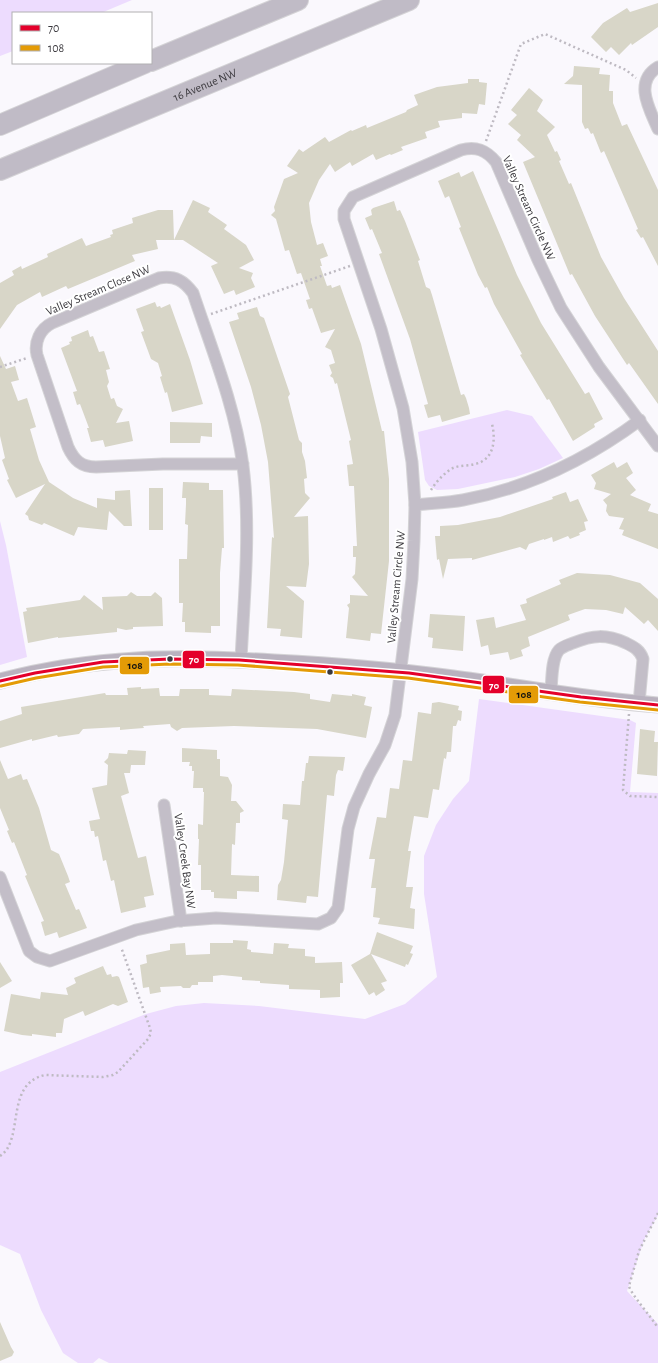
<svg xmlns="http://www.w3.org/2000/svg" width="658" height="1363" font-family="'Alegreya Sans',sans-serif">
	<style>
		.green { fill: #eddcfe }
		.building { fill: #d8d6c8 }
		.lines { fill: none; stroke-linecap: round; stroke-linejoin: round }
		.street-casing { stroke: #d4d3d6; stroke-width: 13 }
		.secondary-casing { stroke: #d4d3d6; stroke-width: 17 }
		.highway-casing { stroke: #d4d3d6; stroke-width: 22 }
		.path { stroke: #bebac2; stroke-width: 2.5; stroke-dasharray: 2 3; stroke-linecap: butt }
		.street { stroke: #c3bec8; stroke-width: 11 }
		.secondary { stroke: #b9b2bf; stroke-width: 15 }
		.highway { stroke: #c0bbc6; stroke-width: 20 }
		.bus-1-casing { stroke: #fff; stroke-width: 6 }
		.bus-2-casing { stroke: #fff; stroke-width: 6 }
		.bus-1 { stroke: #e4002b; stroke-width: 3 }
		.bus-2 { stroke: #e49b06; stroke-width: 3 }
		.bus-dot { fill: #3b393e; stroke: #fff; stroke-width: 1.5 }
		.labels { text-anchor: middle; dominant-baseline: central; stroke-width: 4; stroke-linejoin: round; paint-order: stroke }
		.street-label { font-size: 12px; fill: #3b393e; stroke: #fff }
		.line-badge { stroke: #fff; stroke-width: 1.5 }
		.badge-label { font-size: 11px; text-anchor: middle; font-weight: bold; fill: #fff }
		.pale-badge-label { font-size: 11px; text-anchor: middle; font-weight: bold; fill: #111 }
	</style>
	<rect width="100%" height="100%" fill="#faf8fd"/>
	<!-- green -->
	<g class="green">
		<polygon points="0,0 132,0 101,13 13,13 13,51 0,56"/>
		<polygon points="507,410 532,416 563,458 539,469 515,477 458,489 437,490 429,486 425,480 418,432"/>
		<polygon points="0,521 6,545 27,657 0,665"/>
		<polygon points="479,699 630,720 636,723 630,792 658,793 658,1215 644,1240 627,1291 658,1324 658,1363 109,1363 99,1358 93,1363 78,1363 63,1353 41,1310 20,1254 0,1245 0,1072 146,1014 176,1006 204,1003 259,1006 365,1019 405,1004 437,977 424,894 424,856 436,825 453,799 469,781"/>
	</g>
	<!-- building -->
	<g class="building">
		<polygon points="658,3 658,27 632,45 631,43 619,55 611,47 606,52 591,37 603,23 627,8 630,12"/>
		<polygon points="574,66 600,68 599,74 610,75 609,91 613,91 613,103 622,126 627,124 658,190 658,266 643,237 641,238 636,230 638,229 604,151 601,153 593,133 591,134 588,128 585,129 582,122 582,85 564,84 573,76"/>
		<polygon points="468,79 479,79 479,82 487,83 485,105 479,104 477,114 462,113 462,118 438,121 440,127 425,132 427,138 401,147 403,150 391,155 390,154 376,160 373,154 352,166 350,162 335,172 330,164 319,180 309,203 311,222 317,245 323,243 328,256 320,259 322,266 320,266 327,286 331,285 332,288 340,285 361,344 382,431 384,431 389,479 389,561 381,634 371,633 370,641 346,638 349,608 347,605 350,603 350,595 368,596 352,577 355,574 356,557 353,557 353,546 357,546 354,486 349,486 347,465 353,464 349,441 351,440 337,383 335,384 333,378 330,376 332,373 329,365 335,363 331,350 325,347 335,329 321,333 312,308 309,309 306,300 310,299 301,273 297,274 289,250 285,251 276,219 271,215 275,211 274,207 284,179 298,173 287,166 299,149 303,152 325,137 329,142 351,130 352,131 366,125 367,128 406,112 407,110 418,105 414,95 437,87 468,83"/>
		<polygon points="529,88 543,100 537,111 555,127 547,135 555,152 557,151 561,160 559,161 569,184 571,183 601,257 624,298 658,351 658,404 629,363 627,365 595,316 572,274 570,275 523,162 535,157 517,140 521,135 508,124 517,115 511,110"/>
		<polygon points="473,171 517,275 541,323 585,394 589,392 603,419 594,424 595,427 573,441 549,399 547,400 520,355 522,354 494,304 487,287 485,288 478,275 459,228 461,227 449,196 445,198 438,181 459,172 461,177"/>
		<polygon points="193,200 210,208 208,212 227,225 224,229 246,245 254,260 239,268 253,273 251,278 255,287 236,295 234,290 224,294 211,266 218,263 183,240 156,240 158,249 132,255 135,261 68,289 66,286 42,297 40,292 17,305 0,329 0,283 14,275 12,271 21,266 22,269 48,257 47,254 82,238 86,246 111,237 110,235 113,234 112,230 133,223 132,218 158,210 173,210 174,240"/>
		<polygon points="394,201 397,211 400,210 405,221 420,260 418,261 426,287 430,289 432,295 461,395 464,394 466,398 469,408 470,414 442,422 440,415 428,418 424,405 428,404 410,339 379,254 382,253 372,229 370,230 365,218 372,215 371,210 373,208"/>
		<polygon points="155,302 157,307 160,306 161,308 170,304 190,360 203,404 172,412 167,392 165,393 160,377 162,376 158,363 151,359 141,332 144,331 136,309"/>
		<polygon points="257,307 260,316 264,318 290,394 288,397 299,440 302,443 302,452 305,461 307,478 304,479 305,493 310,498 294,517 308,516 309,564 306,587 286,586 304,601 302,638 280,636 281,629 267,628 272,537 274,538 268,462 261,425 251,387 229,322 239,319 237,313"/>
		<polygon points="88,330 90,337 93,336 99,352 104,351 110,369 106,370 109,382 107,386 111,399 114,398 117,406 123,409 116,423 129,421 133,441 105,447 103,440 91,442 87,428 89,428 80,404 77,405 73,392 77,391 61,348 70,344 69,342 72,341 71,337"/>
		<polygon points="0,356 6,369 15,366 19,380 11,382 18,401 27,398 36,427 30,429 39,460 49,482 73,498 97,508 97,498 115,500 115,491 130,490 132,526 124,526 109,511 107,530 78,527 74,536 44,523 42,525 29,520 28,516 25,514 45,484 16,498 7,480 9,479 2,460 5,458 0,436"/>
		<polygon points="170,422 212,423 212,437 201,436 200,443 170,443"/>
		<polygon points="614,462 617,468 627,462 633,473 626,478 636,490 630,495 651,504 648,511 658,514 658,549 622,535 624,530 619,529 624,518 609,516 606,511 607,505 603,500 611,494 594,489 596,483 591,475"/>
		<polygon points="183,482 209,483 209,490 223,490 224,548 222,548 220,573 220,626 211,626 211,633 185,632 185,622 182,622 183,603 179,603 179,559 187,559 188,525 185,524 186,504 186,498 182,498"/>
		<rect x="149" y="488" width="14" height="42"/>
		<polygon points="566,492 570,502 578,499 588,521 584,522 586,530 579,533 580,535 570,539 568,536 553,542 552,537 544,540 544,539 529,544 526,550 520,547 472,560 472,558 448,559 443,579 439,559 437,560 435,536 440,536 440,526 458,525 500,517 553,499 552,497"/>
		<polygon points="577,573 610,575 640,583 658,599 658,631 648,620 644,624 625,607 623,614 606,610 585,609 568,615 570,620 528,637 530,646 521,650 523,656 510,660 508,652 490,655 488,645 481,647 476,620 494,617 496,628 526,620 520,605 527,603 526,599 561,584 559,580"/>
		<polygon points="131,592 137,596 151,596 155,592 162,598 163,626 133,627 133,629 126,630 117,628 117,632 58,638 58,637 28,643 23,612 27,611 26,608 80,600 84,595 103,610 102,597 127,596"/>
		<polygon points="430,614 465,616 463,651 432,648 433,638 428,637"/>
		<polygon points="141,687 141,689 159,688 160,696 179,696 180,689 209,689 209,695 231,696 232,689 294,692 310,694 310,699 330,702 332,694 352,696 352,694 366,697 364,705 372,707 366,738 317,729 234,726 182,728 177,731 171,727 170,724 143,726 144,728 131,729 120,730 120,727 83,729 79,734 58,737 57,735 32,741 32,739 0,748 0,721 22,714 21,707 105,693 106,695 128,695 127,688"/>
		<polygon points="439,702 459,706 458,710 462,711 461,721 458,720 456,726 453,726 451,752 447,752 446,759 444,758 439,790 433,789 428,818 414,816 408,851 411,851 406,887 413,887 410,908 415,909 414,929 378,924 380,918 373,917 376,888 371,888 375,859 369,859 377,817 386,818 390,788 399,789 403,760 412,761 418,712 431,714 432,703"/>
		<polygon points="640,729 655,731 654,742 658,742 657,776 637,774"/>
		<polygon points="182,748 217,750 217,759 220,759 220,776 228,777 232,785 231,801 236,801 244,811 240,813 240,823 236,823 235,845 232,844 231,875 259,876 259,892 237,891 237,899 214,898 214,892 211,892 211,890 201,890 201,865 198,865 199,839 198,839 198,824 203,825 204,792 203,792 203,788 193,788 194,771 192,771 192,766 189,766 190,762 182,762"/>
		<polygon points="128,750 146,751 145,765 131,765 130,773 124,773 129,793 121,796 138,858 146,856 154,895 144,897 146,907 121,913 114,880 111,881 106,860 103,861 98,836 95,837 94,831 91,831 89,821 100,819 92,788 107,785 108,765 104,762 108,758 109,753 127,754"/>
		<polygon points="309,756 345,757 343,771 338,770 336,775 334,796 327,795 318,897 307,896 306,903 277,900 278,885 281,880 284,862 288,820 282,819 283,804 300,805 302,781 304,781 306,763 308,763"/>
		<polygon points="0,760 8,779 21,774 23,780 27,779 39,808 51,850 59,854 68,876 70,882 65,884 76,910 79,909 87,928 59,938 57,932 45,936 41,922 44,921 25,876 27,875 14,842 12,843 7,831 9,830 0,808"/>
		<polygon points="377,932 413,946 410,953 413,954 408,965 406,964 405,967 371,954 387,981 381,983 385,990 376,996 374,992 369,995 351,965 370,954"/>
		<polygon points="233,940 248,941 247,949 251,950 251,952 273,954 274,943 289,944 288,948 305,949 305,956 315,957 315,963 342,962 343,983 340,983 340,997 320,998 320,990 289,989 289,985 260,983 260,981 242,980 242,977 222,975 213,976 213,982 198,982 198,985 192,985 190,988 183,988 181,986 160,987 161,992 150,994 149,987 143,988 140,965 147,963 146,955 170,950 170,944 185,943 186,955 210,954 210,943 233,943"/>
		<polygon points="0,962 12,981 0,988"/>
		<polygon points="103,966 107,975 111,974 112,977 117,976 119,977 128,1002 118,1006 113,1004 85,1016 83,1011 64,1019 62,1033 56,1033 56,1037 32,1034 32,1036 22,1035 4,1031 11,994 40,999 41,992 68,995 66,988 76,983 74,978"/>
		<polygon points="0,1322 11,1347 14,1352 12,1356 0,1361"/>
	</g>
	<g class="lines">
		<defs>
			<g id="street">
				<path d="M 658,67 C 633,82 650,110 658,129"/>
				<path d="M 415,505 C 431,503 447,503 463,500 C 529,488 586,460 640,420"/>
				<path d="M 241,660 C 244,596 251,530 243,466 C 235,406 212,350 193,293 C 184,281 175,275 159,278 L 52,323 C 40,329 34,342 37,355 L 68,447 C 74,460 81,467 96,467 L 163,464 L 243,464"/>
				<path d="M 551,692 C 552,681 551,659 559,650 C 563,646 568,645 573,643 C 593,635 606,634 626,643 C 634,647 640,650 643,659 L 639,703"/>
				<polyline points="164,805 181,921"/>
				<path d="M 0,877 L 29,951 L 37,957 L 50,961 L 136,930 L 177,921 L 216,918 L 318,924 L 331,918 L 338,908 L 348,829 L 354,807 L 369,774 L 385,745 L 395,715 L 412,579 L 414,541 L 415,505 L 412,462 L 403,408 L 381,329 L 344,219 L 344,211 L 353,197 L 461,150 C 476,146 486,150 496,162 L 538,260 L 561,308 L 599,367 L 658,446"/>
			</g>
			<path id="secondary" d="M 0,681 C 94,656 178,656 274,662 C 334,665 394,670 453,678 C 521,687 589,700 658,705"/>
			<g id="highway">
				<polyline points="151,61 298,0"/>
				<polyline points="0,125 145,63"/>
				<path id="s1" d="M 0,170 L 409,0"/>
			</g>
		</defs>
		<!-- street casing -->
		<use href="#street" class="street-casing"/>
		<!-- secondary casing -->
		<use href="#secondary" class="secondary-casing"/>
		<!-- highway casing -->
		<use href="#highway" class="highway-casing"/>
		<!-- path -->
		<g class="path">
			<polyline points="486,141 521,44 545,34 626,70 636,78"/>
			<polyline points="211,314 350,266"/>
			<polyline points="0,367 27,358"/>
			<path d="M 431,490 C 436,482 444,473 453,468 C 460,465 468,466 475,464 C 494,460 496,440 492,424"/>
			<polyline points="629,714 623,790 630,796 658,797"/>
			<path d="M 0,1156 C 25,1140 4,1084 45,1075 L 103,1077 L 113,1075 L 118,1072 L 148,1039 L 151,1033 L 150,1028 L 121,947"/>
			<path d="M 658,1213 L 639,1251 L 629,1286 C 630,1293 653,1319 658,1328"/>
		</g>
		<!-- street -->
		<use href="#street" class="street"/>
		<!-- secondary -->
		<use href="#secondary" class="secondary"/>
		<!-- highway -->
		<use href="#highway" class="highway"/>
		<defs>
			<polyline id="bus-1" points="0,681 35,673 103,662 170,659 239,660 409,673 581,697 658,705"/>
			<polyline id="bus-2" points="1,686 36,678 103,667 170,664 238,665 408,678 580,702 658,710"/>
		</defs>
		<!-- bus-1 casing -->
		<use href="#bus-1" class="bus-1-casing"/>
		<!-- bus-2 casing -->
		<use href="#bus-2" class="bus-2-casing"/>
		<!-- bus-1 -->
		<use href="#bus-1" class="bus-1"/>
		<!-- bus-2 -->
		<use href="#bus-2" class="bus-2"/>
	</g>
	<!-- markers -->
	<g class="bus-dot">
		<circle cx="170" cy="659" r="3.5"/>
		<circle cx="330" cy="672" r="3.5"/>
	</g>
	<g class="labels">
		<!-- street labels -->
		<g class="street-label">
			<text stroke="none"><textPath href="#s1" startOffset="222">16 Avenue NW</textPath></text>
			<text transform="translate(529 208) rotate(66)">Valley Stream Circle NW</text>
			<text transform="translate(98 290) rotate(-23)">Valley Stream Close NW</text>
			<text transform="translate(396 587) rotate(-85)">Valley Stream Circle NW</text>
			<text transform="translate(185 861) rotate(82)">Valley Creek Bay NW</text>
		</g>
	</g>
	<g class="line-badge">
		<rect x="182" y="650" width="23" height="19" rx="4" fill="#e4002b"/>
		<rect x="119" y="656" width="31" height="19" rx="4" fill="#e49b06"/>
		<rect x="482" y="675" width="23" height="19" rx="4" fill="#e4002b"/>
		<rect x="508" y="685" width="31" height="19" rx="4" fill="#e49b06"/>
	</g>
	<g class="badge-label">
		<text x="194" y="663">70</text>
		<text x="494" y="689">70</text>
	</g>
	<g class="pale-badge-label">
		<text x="135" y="669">108</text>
		<text x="524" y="698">108</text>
	</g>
	<!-- legend -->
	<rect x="12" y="12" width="140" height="52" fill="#ffffff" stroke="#b1b0b2"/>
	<rect x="20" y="25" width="20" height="6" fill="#e4002b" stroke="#b1b0b2"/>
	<text x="48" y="32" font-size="12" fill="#3b393e">70</text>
	<rect x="20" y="45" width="20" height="6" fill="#e49b06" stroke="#b1b0b2"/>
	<text x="48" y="52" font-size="12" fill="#3b393e">108</text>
</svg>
